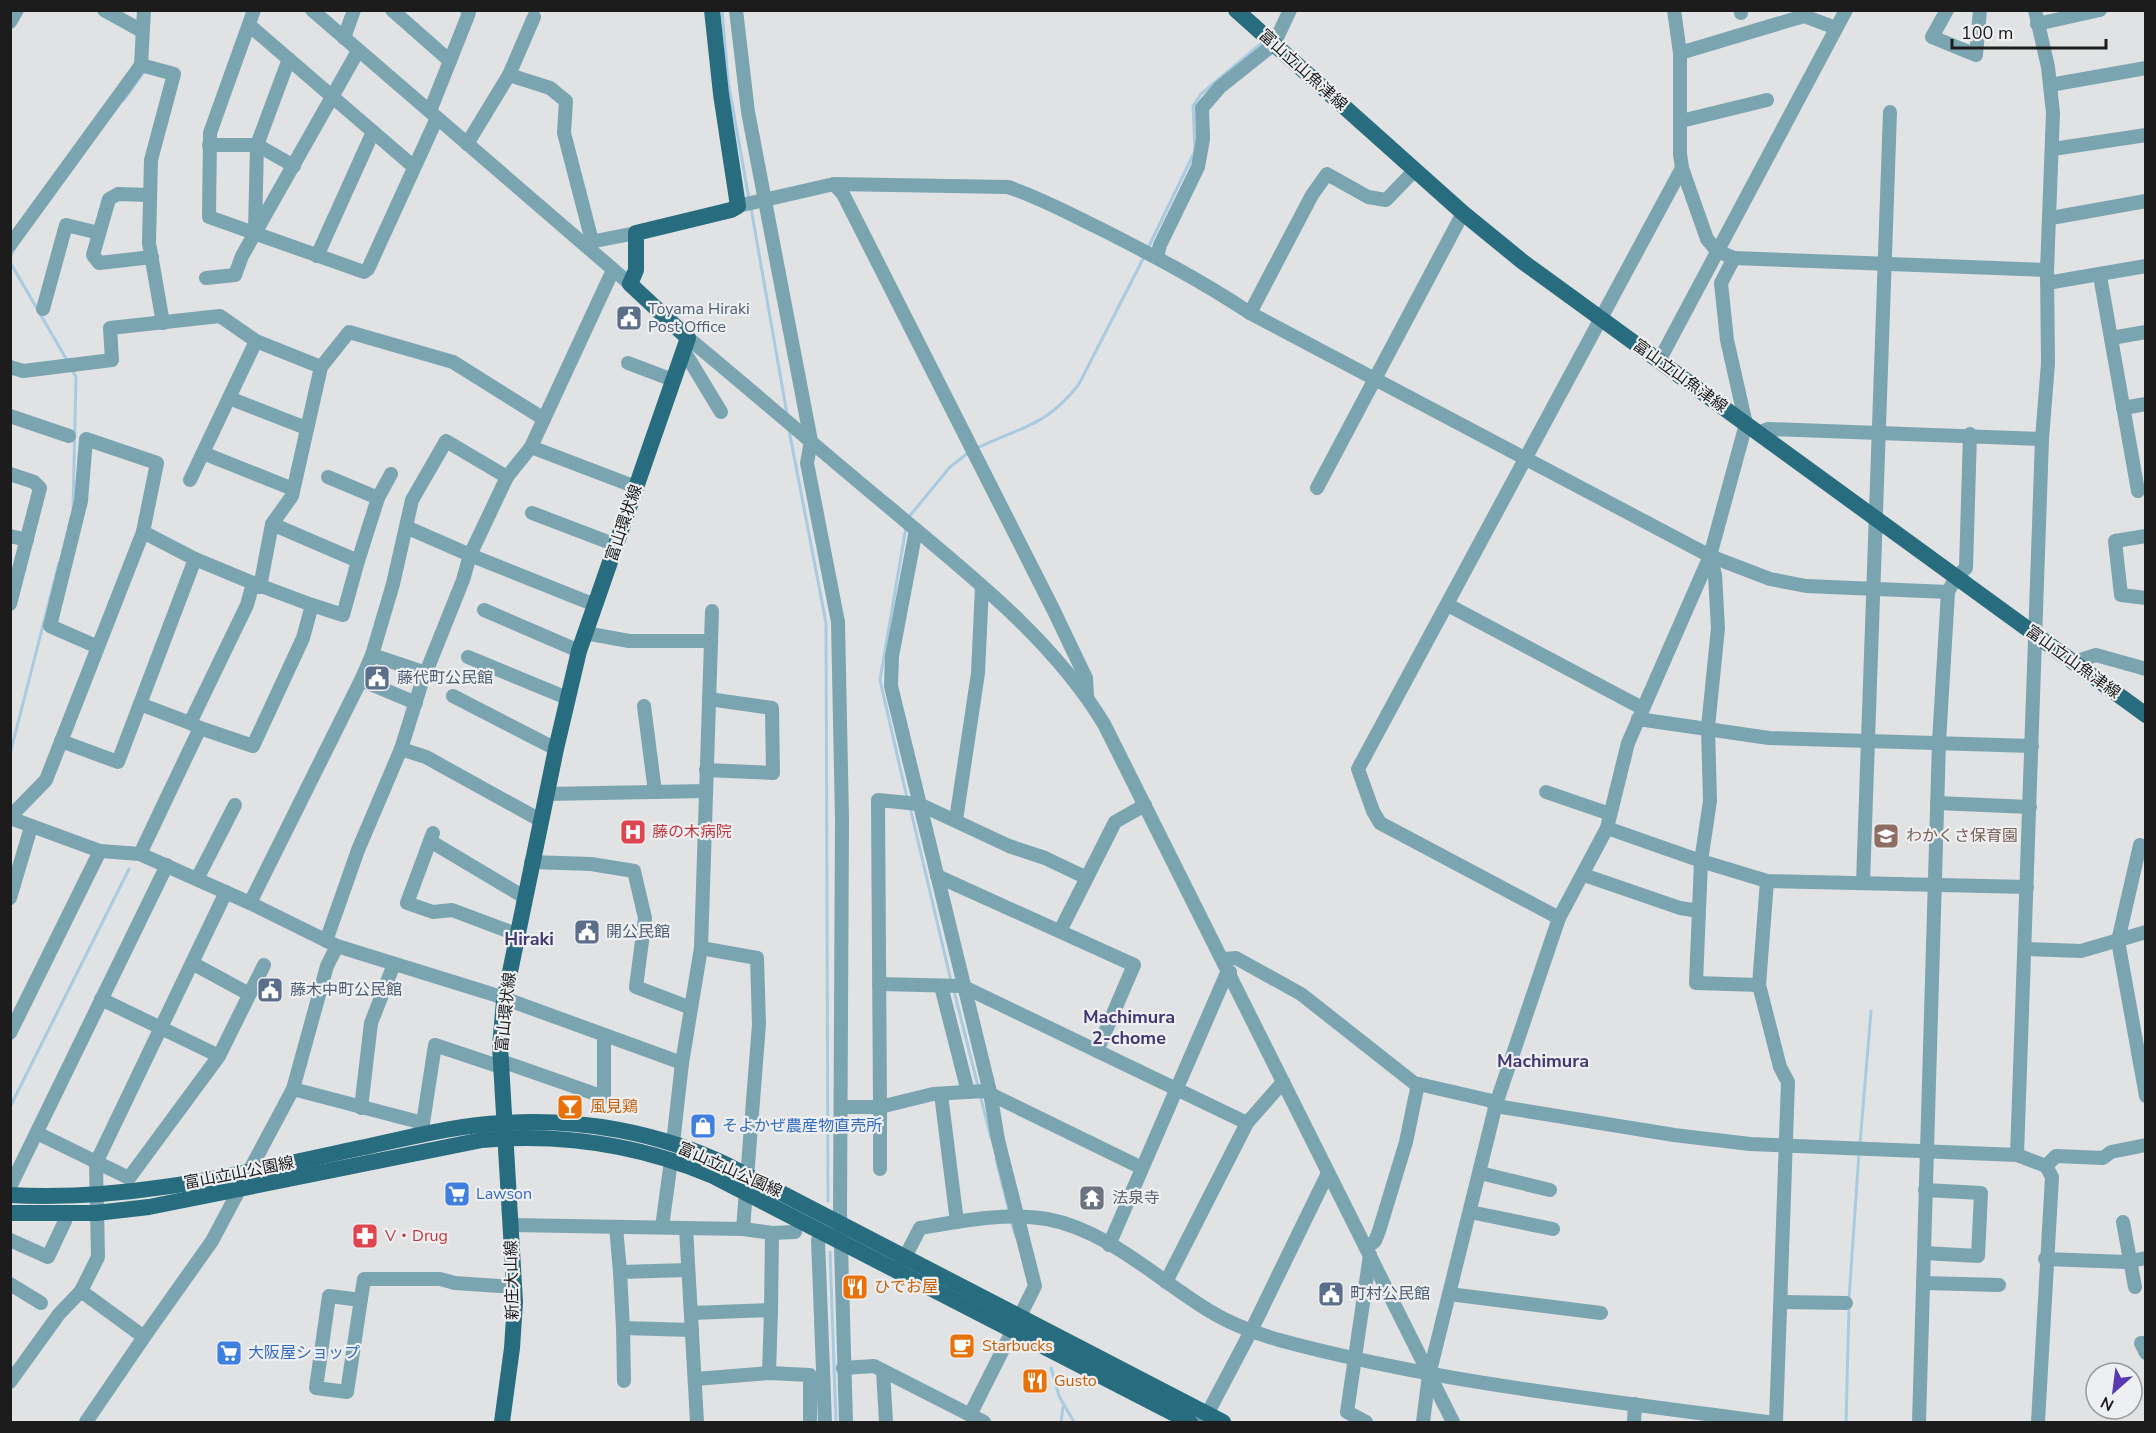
<svg xmlns="http://www.w3.org/2000/svg" width="2156" height="1433" font-family="'Nunito Sans','Noto Sans JP',sans-serif">
	<style>
		.lines { fill: none; stroke-linecap: round; stroke-linejoin: round }
		.stream { stroke: #a8cbe1; stroke-width: 3 }
		.minor { stroke: #7ba4b1; stroke-width: 14 }
		.major { stroke: #286d7f; stroke-width: 16 }
		.labels { text-anchor: middle; dominant-baseline: central; stroke-width: 4.5; stroke-linejoin: round; paint-order: stroke }
		.street-label { font-size: 16px; fill: #1c1c1d; stroke: #eeeff1 }
		.service-label { font-size: 16px; fill: #4e5e75; stroke: #eeeff1; text-anchor: start }
		.health-label { font-size: 16px; fill: #be3a42; stroke: #eeeff1; text-anchor: start }
		.education-label { font-size: 16px; fill: #785e54; stroke: #eeeff1; text-anchor: start }
		.food-label { font-size: 16px; fill: #c56008; stroke: #eeeff1; text-anchor: start }
		.shop-label { font-size: 16px; fill: #366cbe; stroke: #eeeff1; text-anchor: start }
		.worship-label { font-size: 16px; fill: #5b616d; stroke: #eeeff1; text-anchor: start }
		.neighbourhood-label { font-size: 18px; font-weight: bold; fill: #433773; stroke: #eeeff1 }
	</style>
	<rect width="100%" height="100%" fill="#e1e2e3"/>
	<g class="lines">
		<!-- stream -->
		<g class="stream">
			<polyline points="722,10 728,81 749,199"/>
			<polyline points="124,100 146,69"/>
			<polyline points="751,208 787,414"/>
			<polyline points="1148,248 1195,151 1193,106 1201,94 1263,42"/>
			<polyline points="10,257 15,248"/>
			<polyline points="10,262 68,362"/>
			<polyline points="71,368 76,377 73,507"/>
			<polyline points="789,430 826,623 828,1201"/>
			<path d="M 977,448 C 1021,427 1047,426 1079,384 L 1144,257"/>
			<polyline points="908,518 950,467 968,453"/>
			<polyline points="906,527 880,680 907,798"/>
			<polyline points="10,754 59,563"/>
			<polyline points="910,807 951,981"/>
			<polyline points="954,991 978,1086"/>
			<polyline points="980,1095 991,1138"/>
			<polyline points="10,1107 129,869"/>
			<polyline points="1860,1144 1871,1011"/>
			<polyline points="996,1159 1009,1211"/>
			<polyline points="1011,1221 1016,1237"/>
			<polyline points="830,1252 836,1422"/>
			<polyline points="1849,1299 1859,1153"/>
			<polyline points="1051,1368 1059,1396 1074,1422"/>
			<polyline points="1061,1422 1063,1407"/>
			<polyline points="1846,1422 1849,1306"/>
		</g>
		<!-- minor -->
		<g class="minor">
			<polyline points="104,10 142,31"/>
			<polyline points="254,10 210,133 209,217 364,272 368,269 437,118"/>
			<polyline points="312,10 630,284"/>
			<polyline points="392,10 450,61"/>
			<polyline points="736,10 748,112 811,441 807,463 838,622 842,819 840,1212 846,1422"/>
			<polyline points="1674,10 1680,53 1680,154 1682,168 1707,239 1717,251 1734,258 2047,270"/>
			<polyline points="1947,10 1932,37 1976,55 1980,10"/>
			<polyline points="1741,13 1741,10"/>
			<polyline points="10,22 17,10"/>
			<polyline points="2037,24 2100,10"/>
			<polyline points="249,25 414,167"/>
			<polyline points="344,38 354,10"/>
			<polyline points="1680,53 1804,16 1836,28"/>
			<polyline points="141,65 174,74 151,160 149,243 163,323"/>
			<polyline points="509,75 550,88 566,101 564,133 592,241"/>
			<polyline points="2050,85 2146,68"/>
			<polyline points="430,111 469,13 467,10"/>
			<polyline points="1681,121 1767,100"/>
			<polyline points="467,144 509,75 534,17"/>
			<polyline points="209,145 257,145 294,166"/>
			<polyline points="2053,149 2146,135"/>
			<polyline points="834,184 843,194 1053,609 1086,678 1087,697"/>
			<polyline points="150,195 118,194 109,199 93,255 99,263 152,257"/>
			<path d="M 738,206 L 834,184 L 1008,187 C 1041,198 1070,214 1101,229 C 1152,255 1202,281 1250,313 L 1710,556 L 1770,579 L 1806,586 L 1948,592"/>
			<polyline points="2051,218 2146,201"/>
			<polyline points="255,231 257,145 289,59"/>
			<polyline points="585,243 636,233"/>
			<polyline points="10,245 141,65 144,10"/>
			<polyline points="317,256 373,132"/>
			<polyline points="1157,257 1160,245 1198,167 1203,139 1202,108 1220,87 1274,44 1290,10"/>
			<polyline points="2100,276 2138,491"/>
			<polyline points="206,278 235,275 242,256 358,51"/>
			<polyline points="2047,283 2146,266"/>
			<polyline points="43,309 66,225 99,233"/>
			<polyline points="1250,313 1312,195 1327,174 1368,197 1386,200 1415,170"/>
			<path d="M 688,338 C 756,394 822,452 890,508 C 967,573 1051,637 1104,724 L 1453,1422"/>
			<polyline points="2111,338 2146,332"/>
			<polyline points="684,351 721,412"/>
			<polyline points="1659,361 1846,10"/>
			<polyline points="628,363 673,380"/>
			<polyline points="10,367 23,371 112,360 110,328 220,316 256,341 321,367"/>
			<polyline points="229,398 306,428"/>
			<polyline points="2123,408 2146,404"/>
			<polyline points="10,416 69,436"/>
			<polyline points="1758,433 1768,429 2042,439"/>
			<polyline points="531,447 636,487"/>
			<polyline points="203,453 293,489"/>
			<polyline points="10,474 34,482 40,488 10,604"/>
			<polyline points="328,477 378,498"/>
			<polyline points="190,480 256,341"/>
			<polyline points="1317,488 1463,213"/>
			<polyline points="532,513 616,545"/>
			<polyline points="406,527 470,555 595,605"/>
			<polyline points="916,530 892,656 891,686 990,1092 998,1140 1035,1286 970,1415"/>
			<polyline points="10,536 27,540"/>
			<polyline points="2146,536 2115,541 2121,595 2146,598"/>
			<polyline points="1710,556 1715,575 1718,628 1708,727 1710,801 1701,861 1696,983 1759,985"/>
			<polyline points="358,561 378,498 391,474"/>
			<polyline points="260,587 272,524"/>
			<polyline points="312,605 343,615 358,561 272,524 292,496 321,367 349,332 453,362 544,419"/>
			<polyline points="1448,605 1642,708"/>
			<polyline points="484,610 579,651"/>
			<polyline points="585,633 629,641 711,641"/>
			<polyline points="372,655 426,673"/>
			<polyline points="468,657 567,698"/>
			<polyline points="2074,662 2096,655 2146,669"/>
			<polyline points="361,680 416,703"/>
			<polyline points="453,696 556,749"/>
			<polyline points="140,704 190,723"/>
			<polyline points="644,706 655,792"/>
			<polyline points="1638,719 1769,738 2032,746"/>
			<polyline points="200,728 253,746 303,638 312,605 253,583"/>
			<polyline points="61,741 118,762 195,559"/>
			<polyline points="401,749 426,757 540,820"/>
			<polyline points="706,770 773,773 772,708 709,699"/>
			<polyline points="1546,792 1610,814"/>
			<polyline points="546,794 706,791"/>
			<polyline points="1937,803 2030,807"/>
			<polyline points="10,817 46,780 143,532 157,463 86,439 81,501 50,626 98,647"/>
			<polyline points="10,818 100,851 140,854 250,903 337,946 492,994 682,1063"/>
			<polyline points="956,820 978,673 982,587"/>
			<polyline points="1607,828 1701,861 1767,881 2027,887"/>
			<polyline points="433,833 407,903 433,912 452,910 516,934"/>
			<polyline points="430,841 524,897"/>
			<polyline points="2140,845 2118,941 2146,1096"/>
			<polyline points="140,854 200,728 190,723 247,605 253,583 195,559 143,532"/>
			<polyline points="531,862 591,864 634,871 645,918 636,987 691,1008"/>
			<polyline points="1584,875 1680,908 1699,911"/>
			<polyline points="937,876 1134,965 1097,1051"/>
			<polyline points="1085,877 1045,858 1009,846 919,804 878,800 880,1107 933,1094 984,1091 1142,1168"/>
			<polyline points="197,879 235,805"/>
			<polyline points="1767,881 1759,985 1780,1067 1788,1082 1776,1422"/>
			<polyline points="1863,883 1890,112"/>
			<polyline points="10,898 31,827"/>
			<polyline points="250,903 361,680 372,655 393,584 412,500 446,441 507,477"/>
			<polyline points="1559,918 1380,823 1373,811 1358,769 1682,168"/>
			<polyline points="1060,931 1115,822 1145,805"/>
			<polyline points="326,941 358,850 401,749 421,685 463,580 470,555 507,477 531,447 613,270"/>
			<polyline points="2026,949 2081,951 2146,932"/>
			<polyline points="1224,959 1236,958 1301,994 1414,1083 1488,1100 1502,1107 1674,1135 1750,1144 2017,1155 2046,1166 2052,1177 2038,1422"/>
			<polyline points="192,963 249,994"/>
			<polyline points="879,984 962,986 1247,1123"/>
			<polyline points="941,986 968,1092"/>
			<polyline points="10,1033 100,851"/>
			<polyline points="219,1056 264,965"/>
			<polyline points="501,1061 604,1097 604,1036"/>
			<polyline points="293,1089 423,1123 435,1045 501,1067"/>
			<polyline points="941,1094 957,1222"/>
			<polyline points="841,1107 880,1107 880,1169"/>
			<polyline points="361,1108 371,1023 394,964"/>
			<polyline points="37,1133 129,1178 219,1056 101,999"/>
			<polyline points="673,1143 682,1063 701,948 712,611"/>
			<polyline points="2017,1155 2042,439 2048,363 2047,270 2053,113 2048,67 2035,10"/>
			<polyline points="2046,1166 2056,1156 2103,1158 2111,1152 2146,1145"/>
			<polyline points="1480,1173 1550,1190"/>
			<polyline points="10,1187 167,865"/>
			<polyline points="1470,1212 1553,1229"/>
			<polyline points="2123,1222 2135,1287"/>
			<polyline points="511,1225 743,1229 759,1024 757,958 701,948"/>
			<polyline points="616,1227 620,1272"/>
			<polyline points="662,1227 671,1161"/>
			<polyline points="686,1228 697,1422"/>
			<polyline points="743,1229 772,1233 771,1310"/>
			<polyline points="772,1233 795,1232"/>
			<polyline points="10,1240 48,1257 65,1221 66,1214"/>
			<polyline points="818,1240 825,1422"/>
			<polyline points="1109,1245 1226,975 1230,972"/>
			<polyline points="1366,1248 1375,1241 1379,1231 1406,1142 1418,1084"/>
			<polyline points="1924,1253 1978,1256 1981,1193 1925,1190"/>
			<polyline points="2045,1259 2126,1262 2146,1258"/>
			<path d="M 901,1265 L 920,1228 C 961,1221 1006,1212 1047,1219 C 1107,1230 1157,1279 1208,1310 C 1230,1324 1255,1333 1279,1340 C 1438,1383 1604,1400 1767,1422"/>
			<polyline points="688,1270 620,1272 623,1328 692,1330"/>
			<polyline points="1166,1282 1247,1123 1283,1082"/>
			<polyline points="1923,1283 1999,1285"/>
			<polyline points="10,1284 41,1303"/>
			<polyline points="1449,1294 1601,1313"/>
			<polyline points="361,1300 329,1296 316,1388 347,1392 364,1279 440,1279 455,1283 514,1287"/>
			<polyline points="1782,1302 1846,1303"/>
			<polyline points="691,1313 771,1310 769,1373"/>
			<polyline points="623,1328 624,1381"/>
			<polyline points="144,1337 212,1241 293,1089 327,966 337,946"/>
			<polyline points="2146,1343 2141,1343 2146,1353"/>
			<polyline points="843,1368 874,1366 984,1422"/>
			<polyline points="883,1371 886,1422"/>
			<polyline points="695,1379 769,1373 810,1375 810,1422"/>
			<polyline points="10,1382 59,1314 81,1291"/>
			<polyline points="86,1422 144,1337 81,1291 98,1257 96,1163 226,892"/>
			<polyline points="1203,1422 1251,1331 1328,1173"/>
			<polyline points="1366,1422 1347,1412 1370,1255"/>
			<polyline points="1423,1422 1429,1375 1496,1104 1559,918 1607,828 1628,743 1710,556 1746,424 1727,340 1721,283 1734,258"/>
			<polyline points="1634,1422 1635,1404"/>
			<polyline points="1919,1422 1939,742 1948,592 1956,577 1966,568 1970,434"/>
		</g>
		<!-- major -->
		<g class="major">
			<polyline points="1236,10 1463,213 1523,262 2146,715"/>
			<path d="M 10,1195 C 130,1202 244,1173 360,1148 C 407,1138 455,1125 503,1123 C 580,1118 659,1132 729,1166 L 1223,1422"/>
			<path d="M 10,1213 L 96,1213 L 149,1207 L 482,1140 C 560,1133 639,1145 711,1175 L 1190,1422"/>
			<polyline points="502,1422 512,1348 515,1302 500,1046 504,1001 556,749 579,651 688,338 630,284 636,270 636,233 731,210 738,206 721,94 712,10"/>
		</g>
	</g>
	<!-- icons -->
	<defs>
		<symbol id="civic-square" viewBox="-11 -11 22 22"><rect x="-9" y="-9" width="18" height="18" rx="4" fill="#5c6f8a" stroke="#eeeff1"/><path d="M-.6-6.5H3V-4.5H.6V-3L4-1V1h2V6H-6V1h2V-1L-.6-3ZM-1.2 2.5V6h2.4V2.5Z" fill="#fff"/></symbol>
		<symbol id="hospital-square" viewBox="-11 -11 22 22"><rect x="-9" y="-9" width="18" height="18" rx="4" fill="#e0444e" stroke="#eeeff1"/><path d="M-5-5h3v3.5h4V-5h3V5h-3V1.5h-4V5h-3Z" fill="#fff"/></symbol>
		<symbol id="school-square" viewBox="-11 -11 22 22"><rect x="-9" y="-9" width="18" height="18" rx="4" fill="#8d6e63" stroke="#eeeff1"/><path d="M0-5L7-2L0 1L-7-2ZM-4 1L0 2.5L4 1V4Q0 6-4 4Z" fill="#fff"/></symbol>
		<symbol id="bar-square" viewBox="-11 -11 22 22"><rect x="-9" y="-9" width="18" height="18" rx="4" fill="#e8710a" stroke="#eeeff1"/><path d="M-6-5H6L.8 .8V4.5H3.5V6h-7V4.5H-.8V.8Z" fill="#fff"/></symbol>
		<symbol id="shop-square" viewBox="-11 -11 22 22"><rect x="-9" y="-9" width="18" height="18" rx="4" fill="#3f7fe0" stroke="#eeeff1"/><path d="M-5-2.5h2.3a2.7 3.5 0 0 1 5.4 0H5L5.5 6h-11ZM-1.5-2.5h3a1.5 2.3 0 0 0-3 0Z" fill="#fff"/></symbol>
		<symbol id="supermarket-square" viewBox="-11 -11 22 22"><rect x="-9" y="-9" width="18" height="18" rx="4" fill="#3f7fe0" stroke="#eeeff1"/><path d="M-6-5.5h2.5l.6 2H6L4.5 2H-2.5L-4.4-4H-6ZM-1.5 3.2a1.3 1.3 0 1 0 .1 0ZM3 3.2a1.3 1.3 0 1 0 .1 0Z" fill="#fff"/></symbol>
		<symbol id="temple-square" viewBox="-11 -11 22 22"><rect x="-9" y="-9" width="18" height="18" rx="4" fill="#6b7280" stroke="#eeeff1"/><path d="M0-6L5-2H3V0L6.5 2.5H4V6H1.5V3h-3V6H-4V2.5H-6.5L-3 0V-2H-5Z" fill="#fff"/></symbol>
		<symbol id="pharmacy-square" viewBox="-11 -11 22 22"><rect x="-9" y="-9" width="18" height="18" rx="4" fill="#e0444e" stroke="#eeeff1"/><path d="M-2-6h4v4h4v4h-4v4h-4v-4h-4v-4h4Z" fill="#fff"/></symbol>
		<symbol id="restaurant-square" viewBox="-11 -11 22 22"><rect x="-9" y="-9" width="18" height="18" rx="4" fill="#e8710a" stroke="#eeeff1"/><path d="M-5-6h1v4h1v-4h1v4h1v-4h1v5L-1.5 .5V6h-2V.5L-5-1ZM5-6V6H3V1.5H1.5Q1.5-4 5-6Z" fill="#fff"/></symbol>
		<symbol id="cafe-square" viewBox="-11 -11 22 22"><rect x="-9" y="-9" width="18" height="18" rx="4" fill="#e8710a" stroke="#eeeff1"/><path d="M-5.5-4.5H6V0H3Q3 3.5 0 3.5H-2.5Q-5.5 3.5-5.5 0ZM3-3.2v2h1.7v-2ZM-6 4.5H4V6H-6Z" fill="#fff"/></symbol>
	</defs>
	<g fill-rule="evenodd">
		<use href="#civic-square" x="614" y="303" width="30" height="30"/>
		<use href="#civic-square" x="362" y="663" width="30" height="30"/>
		<use href="#hospital-square" x="618" y="817" width="30" height="30"/>
		<use href="#school-square" x="1871" y="821" width="30" height="30"/>
		<use href="#civic-square" x="572" y="917" width="30" height="30"/>
		<use href="#civic-square" x="255" y="975" width="30" height="30"/>
		<use href="#bar-square" x="555" y="1092" width="30" height="30"/>
		<use href="#shop-square" x="688" y="1111" width="30" height="30"/>
		<use href="#supermarket-square" x="442" y="1179" width="30" height="30"/>
		<use href="#temple-square" x="1077" y="1183" width="30" height="30"/>
		<use href="#pharmacy-square" x="350" y="1221" width="30" height="30"/>
		<use href="#restaurant-square" x="840" y="1272" width="30" height="30"/>
		<use href="#civic-square" x="1316" y="1279" width="30" height="30"/>
		<use href="#cafe-square" x="947" y="1331" width="30" height="30"/>
		<use href="#supermarket-square" x="214" y="1338" width="30" height="30"/>
		<use href="#restaurant-square" x="1020" y="1366" width="30" height="30"/>
	</g>
	<g class="labels">
		<!-- street labels -->
		<g class="street-label">
			<text transform="translate(1303 70) rotate(42)">富山立山魚津線</text>
			<text transform="translate(1680 376) rotate(36)">富山立山魚津線</text>
			<text transform="translate(624 523) rotate(-71)">富山環状線</text>
			<text transform="translate(2073 662) rotate(36)">富山立山魚津線</text>
			<text transform="translate(506 1012) rotate(-84)">富山環状線</text>
			<text transform="translate(730 1170) rotate(24)">富山立山公園線</text>
			<text transform="translate(239 1173) rotate(-11)">富山立山公園線</text>
			<text transform="translate(512 1280) rotate(-91)">新庄大山線</text>
		</g>
		<!-- service labels -->
		<g class="service-label">
			<text x="648" y="309">Toyama Hiraki<tspan x="648" dy="18">Post Office</tspan></text>
			<text x="397" y="678">藤代町公民館</text>
			<text x="606" y="932">開公民館</text>
			<text x="290" y="990">藤木中町公民館</text>
			<text x="1350" y="1294">町村公民館</text>
		</g>
		<!-- health labels -->
		<g class="health-label">
			<text x="652" y="832">藤の木病院</text>
			<text x="385" y="1236">V・Drug</text>
		</g>
		<!-- education labels -->
		<g class="education-label">
			<text x="1906" y="836">わかくさ保育園</text>
		</g>
		<!-- food labels -->
		<g class="food-label">
			<text x="590" y="1107">風見鶏</text>
			<text x="874" y="1287">ひでお屋</text>
			<text x="982" y="1346">Starbucks</text>
			<text x="1054" y="1381">Gusto</text>
		</g>
		<!-- shop labels -->
		<g class="shop-label">
			<text x="722" y="1126">そよかぜ農産物直売所</text>
			<text x="476" y="1194">Lawson</text>
			<text x="248" y="1353">大阪屋ショップ</text>
		</g>
		<!-- worship labels -->
		<g class="worship-label">
			<text x="1112" y="1198">法泉寺</text>
		</g>
		<!-- neighbourhood labels -->
		<g class="neighbourhood-label">
			<text x="529" y="939">Hiraki</text>
			<text x="1129" y="1017">Machimura<tspan x="1129" dy="21">2-chome</tspan></text>
			<text x="1543" y="1061">Machimura</text>
		</g>
	</g>
	<!-- border -->
	<rect width="2156" height="1433" fill="none" stroke="#1c1c1d" stroke-width="24"/>
	<!-- north arrow -->
	<g transform="translate(2114 1391) rotate(208)"><circle r="28" fill="#eeeff1" stroke="#9a9b9c" stroke-width="1.5"/>
	<path d="M0-4.5L10 22L0 15L-10 22Z" fill="#5a38b0"/>
	<text y="-9" font-size="16" font-weight="bold" text-anchor="middle" fill="#1c1c1d">N</text>
	</g>
	<!-- scale -->
	<path d="M1952 39v9h154v-9" fill="none" stroke="#1c1c1d" stroke-width="3"/>
	<text x="1961" y="39" font-size="18" fill="#1c1c1d" stroke="#eeeff1" stroke-width="4.5" paint-order="stroke">100 m</text>
</svg>
